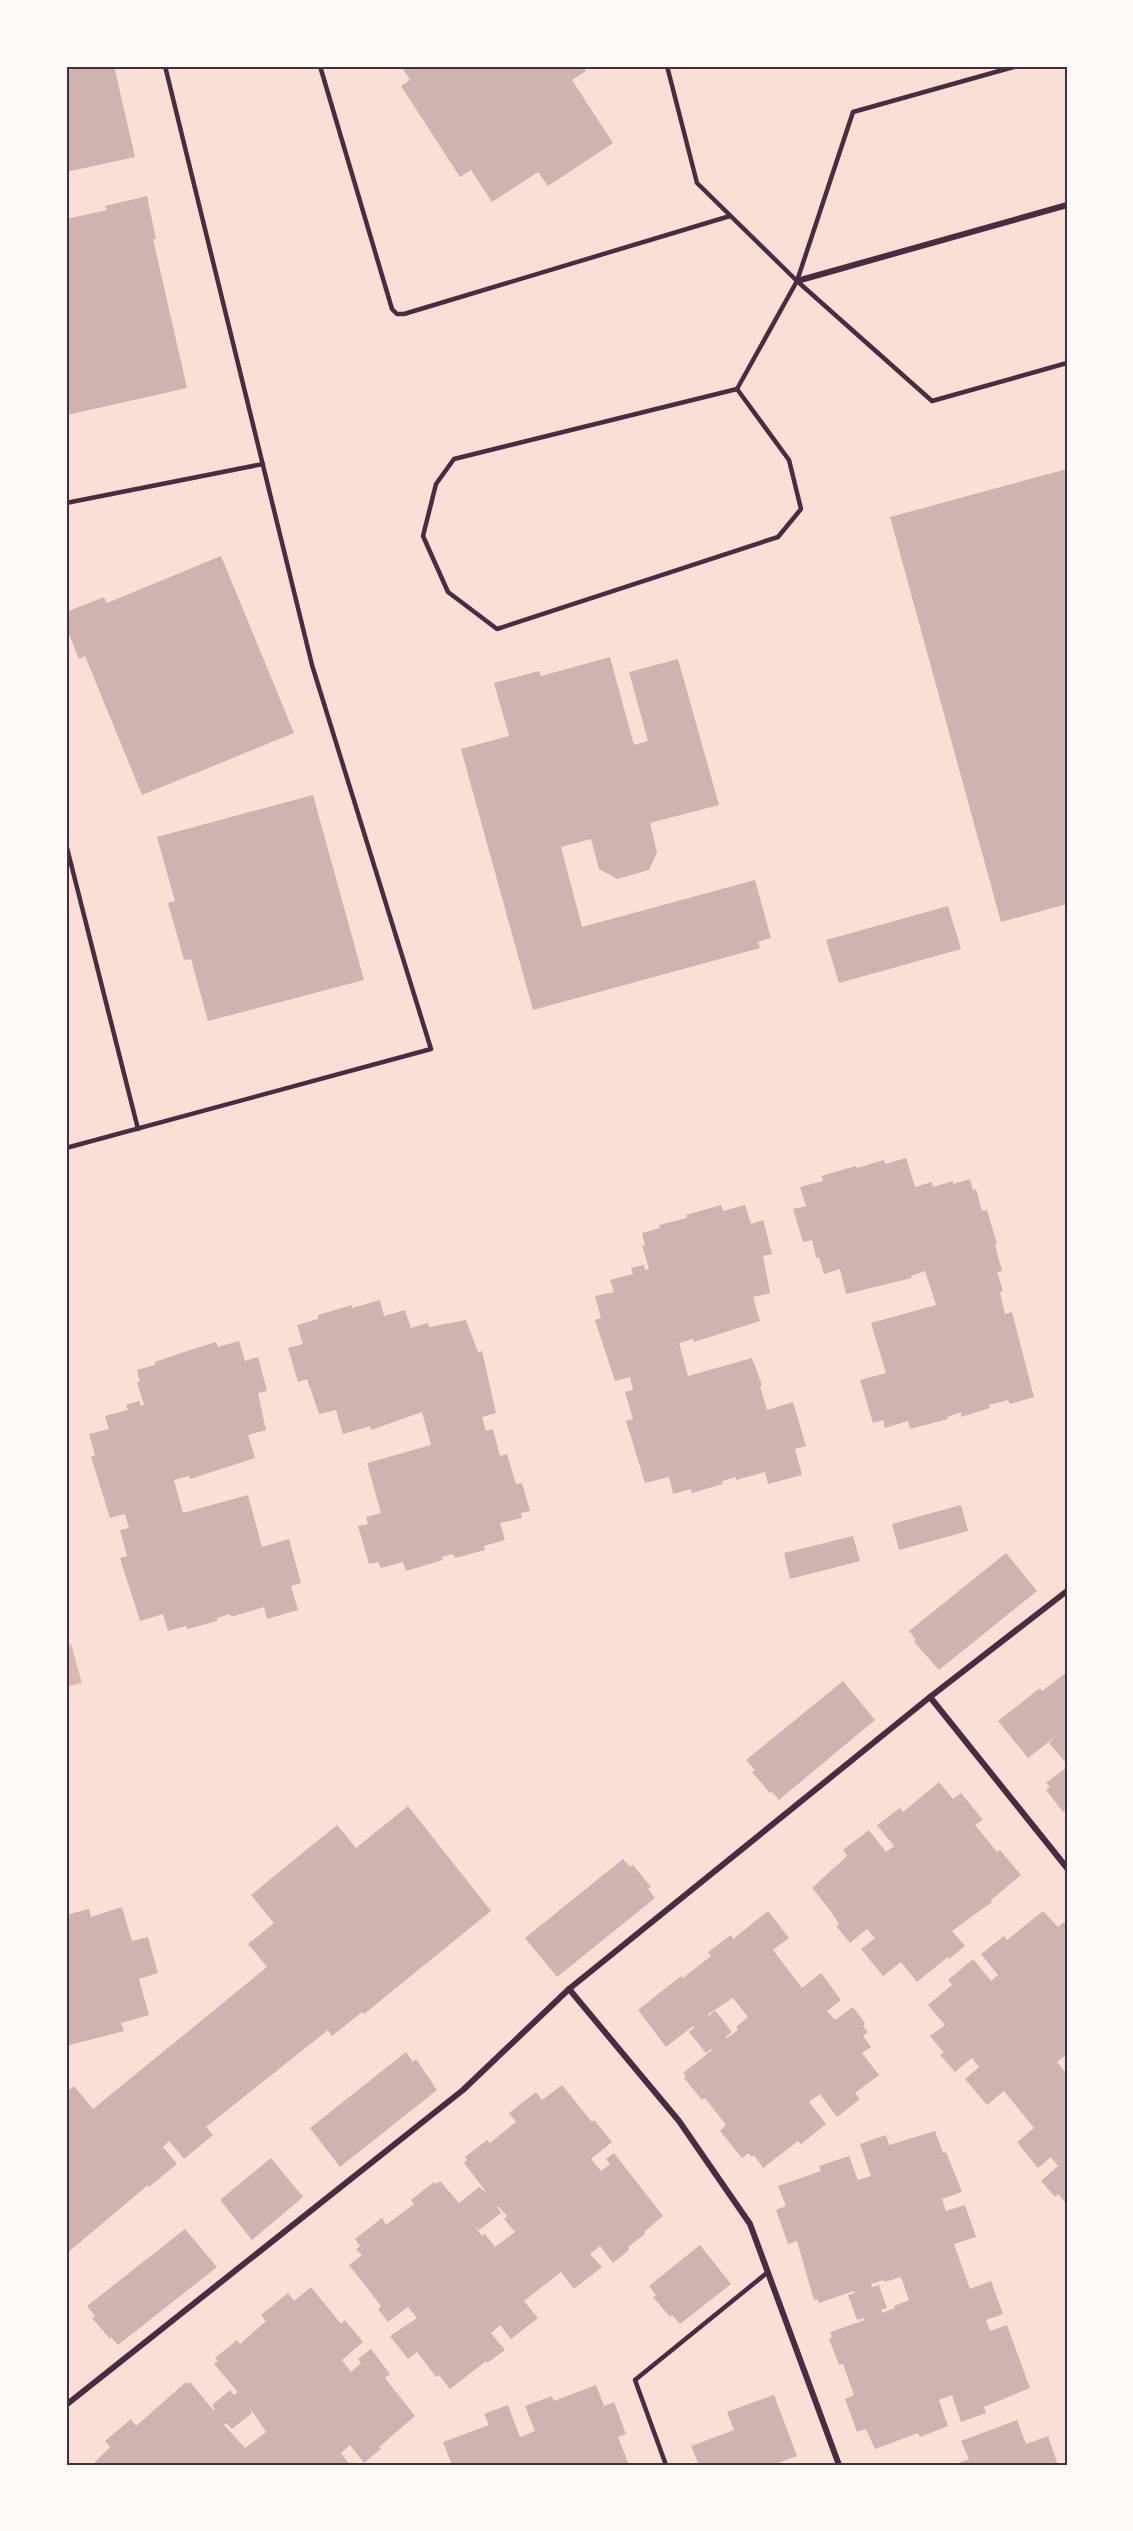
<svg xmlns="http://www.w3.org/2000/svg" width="1133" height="2531" font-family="Manrope,sans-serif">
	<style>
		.water { fill: #dcb8b0 }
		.building { fill: #ccb4b1; fill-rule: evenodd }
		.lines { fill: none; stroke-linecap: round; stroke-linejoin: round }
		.service { stroke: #4a2c40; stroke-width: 4.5 }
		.minor { stroke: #4a2c40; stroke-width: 6 }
		.neatline { fill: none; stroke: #4a2c40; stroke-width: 2 }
	</style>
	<rect width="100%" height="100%" fill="#f7e1d7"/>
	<!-- water -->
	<polygon class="water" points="71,1644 82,1683 66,1687 66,1646"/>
	<!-- building -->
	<g class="building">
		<polygon points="66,66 114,66 135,157 66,172"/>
		<polygon points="401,66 583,66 586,71 572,80 613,143 548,186 538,172 492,202 471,170 460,177 401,86 410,80"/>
		<polygon points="147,196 156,239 153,239 187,388 67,415 68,421 66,422 66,219 107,210 105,206"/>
		<polygon points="1067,469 1067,904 1001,922 890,517"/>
		<polygon points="221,556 294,733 142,795 85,656 79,659 66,627 66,612 104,597 107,603"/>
		<polygon points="610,657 634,745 648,741 629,672 678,659 719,805 650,823 657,852 649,870 617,879 599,869 591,839 561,847 582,927 755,880 771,938 758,942 760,948 533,1010 461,749 509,736 494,683 539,671 541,676"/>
		<polygon points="313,795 364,980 208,1021 191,959 184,960 168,903 175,901 157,837"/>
		<polygon points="948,906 961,949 839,983 826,940"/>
		<polygon points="906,1158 915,1187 932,1182 933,1187 953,1181 953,1184 970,1179 973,1190 976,1189 982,1211 987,1210 997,1244 995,1245 1002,1271 997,1272 1003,1291 1000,1292 1005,1314 1012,1312 1034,1397 1010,1404 1008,1400 989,1405 990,1408 961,1417 961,1412 947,1417 948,1419 910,1429 908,1421 885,1428 883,1420 873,1423 860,1380 886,1373 871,1323 936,1305 925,1271 911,1276 912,1278 846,1294 840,1269 824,1274 819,1257 816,1258 812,1240 803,1242 793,1209 806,1206 800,1187 823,1181 821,1176 856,1166 857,1168 884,1160 885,1164"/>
		<polygon points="721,1205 723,1211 745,1205 751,1224 763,1220 772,1254 763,1256 770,1293 753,1297 760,1321 694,1342 693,1339 679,1343 688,1376 752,1358 762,1385 760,1386 767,1410 793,1402 806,1446 795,1449 802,1475 768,1484 765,1472 736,1480 736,1477 722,1481 723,1484 692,1493 691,1489 673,1494 669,1477 645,1483 626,1421 633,1419 625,1392 633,1390 630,1377 615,1381 595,1320 601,1318 595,1296 614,1292 610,1280 633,1274 631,1268 644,1265 645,1270 649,1269 642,1246 645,1245 642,1233 660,1228 659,1225 687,1218 686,1215"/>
		<polygon points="380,1300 384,1316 405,1310 411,1328 428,1323 429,1327 466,1320 478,1352 482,1351 496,1413 482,1417 486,1431 493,1429 500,1456 507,1454 516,1484 522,1483 530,1511 521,1513 522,1518 500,1523 505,1540 484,1546 485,1550 455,1558 453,1554 442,1557 443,1560 406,1571 403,1562 381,1568 378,1562 369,1564 358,1526 368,1524 366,1517 381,1513 367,1463 431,1445 422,1412 371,1430 370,1426 343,1434 336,1410 319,1414 307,1379 298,1382 288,1348 303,1344 297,1325 318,1319 318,1315 352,1305 352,1308"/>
		<polygon points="239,1341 245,1361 258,1357 267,1391 258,1393 266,1430 248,1435 255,1458 190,1479 189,1476 174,1480 183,1513 248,1495 262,1547 289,1539 301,1583 291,1586 298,1610 267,1619 264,1607 231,1617 230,1614 217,1618 217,1621 187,1629 186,1626 168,1631 163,1614 140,1621 120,1558 127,1556 120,1530 129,1528 125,1514 110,1518 91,1457 95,1455 89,1434 109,1429 105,1416 128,1410 126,1405 139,1401 141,1406 144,1405 137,1382 140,1382 137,1370 155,1365 155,1362 181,1353 216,1342 218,1347"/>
		<polygon points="961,1505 968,1531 899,1550 892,1524"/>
		<polygon points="853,1536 860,1561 790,1579 784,1553"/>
		<polygon points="1006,1553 1037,1591 939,1670 914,1642 916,1640 909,1631"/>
		<polygon points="1067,1672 1067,1764 1049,1743 1055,1737 1028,1758 998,1721 1040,1688 1042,1691"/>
		<polygon points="843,1681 875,1720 779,1800 772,1792 770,1793 752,1772 755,1770 746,1760"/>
		<polygon points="1067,1767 1067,1808 1063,1812 1046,1790 1050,1787 1046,1783"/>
		<polygon points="939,1782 953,1799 961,1793 983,1820 975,1825 997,1852 1000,1850 1021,1875 991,1900 992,1902 952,1931 965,1946 949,1959 948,1957 917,1982 901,1962 883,1976 861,1949 875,1938 867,1929 850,1943 836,1926 839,1924 827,1906 812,1888 847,1856 843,1850 869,1830 886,1852 894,1846 877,1825 900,1808 903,1812"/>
		<polygon points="408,1806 491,1911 364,2014 362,2012 332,2036 328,2030 206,2127 213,2135 184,2159 169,2141 163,2147 177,2164 149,2187 148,2185 66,2254 66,2092 74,2086 93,2109 267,1967 248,1944 274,1923 251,1895 337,1825 356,1848"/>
		<polygon points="623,1859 630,1867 633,1865 651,1887 648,1889 655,1898 557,1977 525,1938"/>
		<polygon points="122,1907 132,1941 148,1937 158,1973 139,1979 149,2015 121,2023 124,2031 66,2046 66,1915 89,1909 91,1917"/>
		<path d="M 768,1911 L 789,1938 L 773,1950 L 802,1988 L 821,1973 L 841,2000 L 827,2011 L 835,2020 L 853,2007 L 865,2023 L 863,2026 L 868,2032 L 863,2036 L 871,2047 L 862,2053 L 879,2075 L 855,2093 L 860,2099 L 837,2117 L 820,2094 L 809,2102 L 826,2124 L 801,2144 L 798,2141 L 763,2168 L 754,2155 L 752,2157 L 749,2153 L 742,2158 L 720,2131 L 726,2125 L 705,2098 L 702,2100 L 684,2078 L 686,2077 L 683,2073 L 712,2050 L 711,2049 L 706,2053 L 689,2032 L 694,2028 L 693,2026 L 666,2047 L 638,2010 L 681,1976 L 683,1978 L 711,1956 L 708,1952 L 731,1935 L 733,1939 ZM 733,1998 L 748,2017 L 736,2027 L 738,2030 L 727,2038 L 725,2037 L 732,2032 L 715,2010 L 709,2016 L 708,2014 Z"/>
		<polygon points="1043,1911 1058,1927 1064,1922 1067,1926 1067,2054 1057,2062 1067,2074 1067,2205 1058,2194 1055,2197 1041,2181 1058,2166 1051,2157 1038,2168 1017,2142 1034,2128 1004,2091 987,2105 965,2079 979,2067 972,2058 955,2072 940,2055 944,2053 930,2036 945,2025 928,2005 952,1985 948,1980 973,1959 991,1981 998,1975 981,1954 1004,1936 1007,1940"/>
		<polygon points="406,2052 413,2062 416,2059 437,2090 340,2167 310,2128"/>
		<path d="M 562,2085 L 592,2122 L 594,2120 L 612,2142 L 591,2159 L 601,2171 L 610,2164 L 606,2159 L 614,2153 L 663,2216 L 644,2232 L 645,2234 L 628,2247 L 629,2250 L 613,2263 L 600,2246 L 590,2254 L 602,2267 L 574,2289 L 561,2272 L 524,2301 L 538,2318 L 511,2339 L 500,2325 L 491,2333 L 505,2350 L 487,2363 L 486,2361 L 450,2389 L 439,2375 L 436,2377 L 417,2352 L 408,2359 L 390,2336 L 417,2318 L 408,2307 L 388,2322 L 378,2309 L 381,2306 L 349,2265 L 362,2255 L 356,2249 L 360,2246 L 355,2239 L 382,2218 L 386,2225 L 414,2204 L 411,2200 L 434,2182 L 436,2184 L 440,2181 L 465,2210 L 459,2203 L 479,2187 L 487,2193 L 464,2163 L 467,2160 L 465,2157 L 487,2140 L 490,2143 L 516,2122 L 509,2113 L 536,2092 L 542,2100 ZM 498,2206 L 507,2216 L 504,2219 L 515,2232 L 495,2247 L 485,2234 L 482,2236 L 474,2225 L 479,2230 L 501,2213 L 497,2207 Z"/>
		<path d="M 935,2131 L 943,2153 L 946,2152 L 962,2192 L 942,2199 L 946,2211 L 965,2205 L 976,2237 L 954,2244 L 970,2289 L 991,2281 L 1003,2314 L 986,2320 L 990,2331 L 1007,2325 L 1030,2388 L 984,2407 L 986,2413 L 961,2422 L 952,2395 L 939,2400 L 948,2426 L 920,2437 L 918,2433 L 875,2449 L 866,2429 L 857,2432 L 845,2399 L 854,2395 L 843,2364 L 839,2365 L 829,2339 L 832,2337 L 830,2332 L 865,2320 L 864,2318 L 857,2320 L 848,2295 L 855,2293 L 854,2291 L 819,2303 L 817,2299 L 814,2300 L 797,2241 L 788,2244 L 776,2210 L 786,2206 L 778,2186 L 821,2171 L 819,2166 L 849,2156 L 858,2180 L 871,2176 L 860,2144 L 886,2135 L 889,2145 ZM 901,2277 L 909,2300 L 894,2306 L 895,2308 L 882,2313 L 881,2310 L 887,2308 L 879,2285 L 872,2287 L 871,2284 L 884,2280 L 885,2282 Z"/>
		<polygon points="271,2158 303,2197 252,2240 220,2200"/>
		<polygon points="185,2229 217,2267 118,2345 111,2337 110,2339 92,2318 95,2316 87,2306"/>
		<polygon points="700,2245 731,2284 680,2324 672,2315 670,2317 653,2297 656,2295 649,2286"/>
		<path d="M 311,2287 L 341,2324 L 345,2320 L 363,2342 L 342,2360 L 351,2372 L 361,2363 L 358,2359 L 371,2349 L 390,2374 L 385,2378 L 415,2416 L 379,2447 L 381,2449 L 364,2463 L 350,2445 L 341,2453 L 350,2465 L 96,2465 L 94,2463 L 110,2447 L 105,2441 L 131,2419 L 136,2426 L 186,2382 L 187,2384 L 190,2382 L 213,2410 L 215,2409 L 212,2405 L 230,2390 L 234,2395 L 236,2394 L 237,2391 L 214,2364 L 218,2361 L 215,2358 L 237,2340 L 240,2344 L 266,2321 L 261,2315 L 288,2293 L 294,2301 ZM 249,2406 L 266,2432 L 245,2448 L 224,2425 L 226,2423 L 232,2429 L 252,2413 Z"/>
		<polygon points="596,2385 604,2406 614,2402 626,2434 618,2437 629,2465 452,2465 443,2442 489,2425 484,2414 508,2405 520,2437 535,2431 525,2406 552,2396 554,2401"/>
		<polygon points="774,2395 797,2456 773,2465 699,2465 691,2446 734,2430 727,2412"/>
		<polygon points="1017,2420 1026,2444 1048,2436 1058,2465 953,2465 969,2459 961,2441"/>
	</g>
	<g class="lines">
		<!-- service -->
		<g class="service">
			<polyline points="320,66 392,309 397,314 404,314 730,216"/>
			<polyline points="667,66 697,183 797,281 932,401 1067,363"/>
			<polyline points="737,389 789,460 801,509 778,537 497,629 448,592 423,536 436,484 454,459 737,389 797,281 853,112 1017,66"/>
			<polyline points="66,503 263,464"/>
			<polyline points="66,844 138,1129"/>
			<polyline points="66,1148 431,1049 312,665 165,66"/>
			<polyline points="666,2465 635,2380 768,2272"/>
		</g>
		<!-- minor -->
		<g class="minor">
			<polyline points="797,281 1067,205"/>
			<polyline points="930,1697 1067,1868"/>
			<polyline points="569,1989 679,2121 750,2224 839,2465"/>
			<polyline points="66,2405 463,2090 569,1989 930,1697 1067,1591"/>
		</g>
	</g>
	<!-- border -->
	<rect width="1133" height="2531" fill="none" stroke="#fffaf5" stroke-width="135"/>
	<rect x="68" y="68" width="998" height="2396" class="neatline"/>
</svg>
